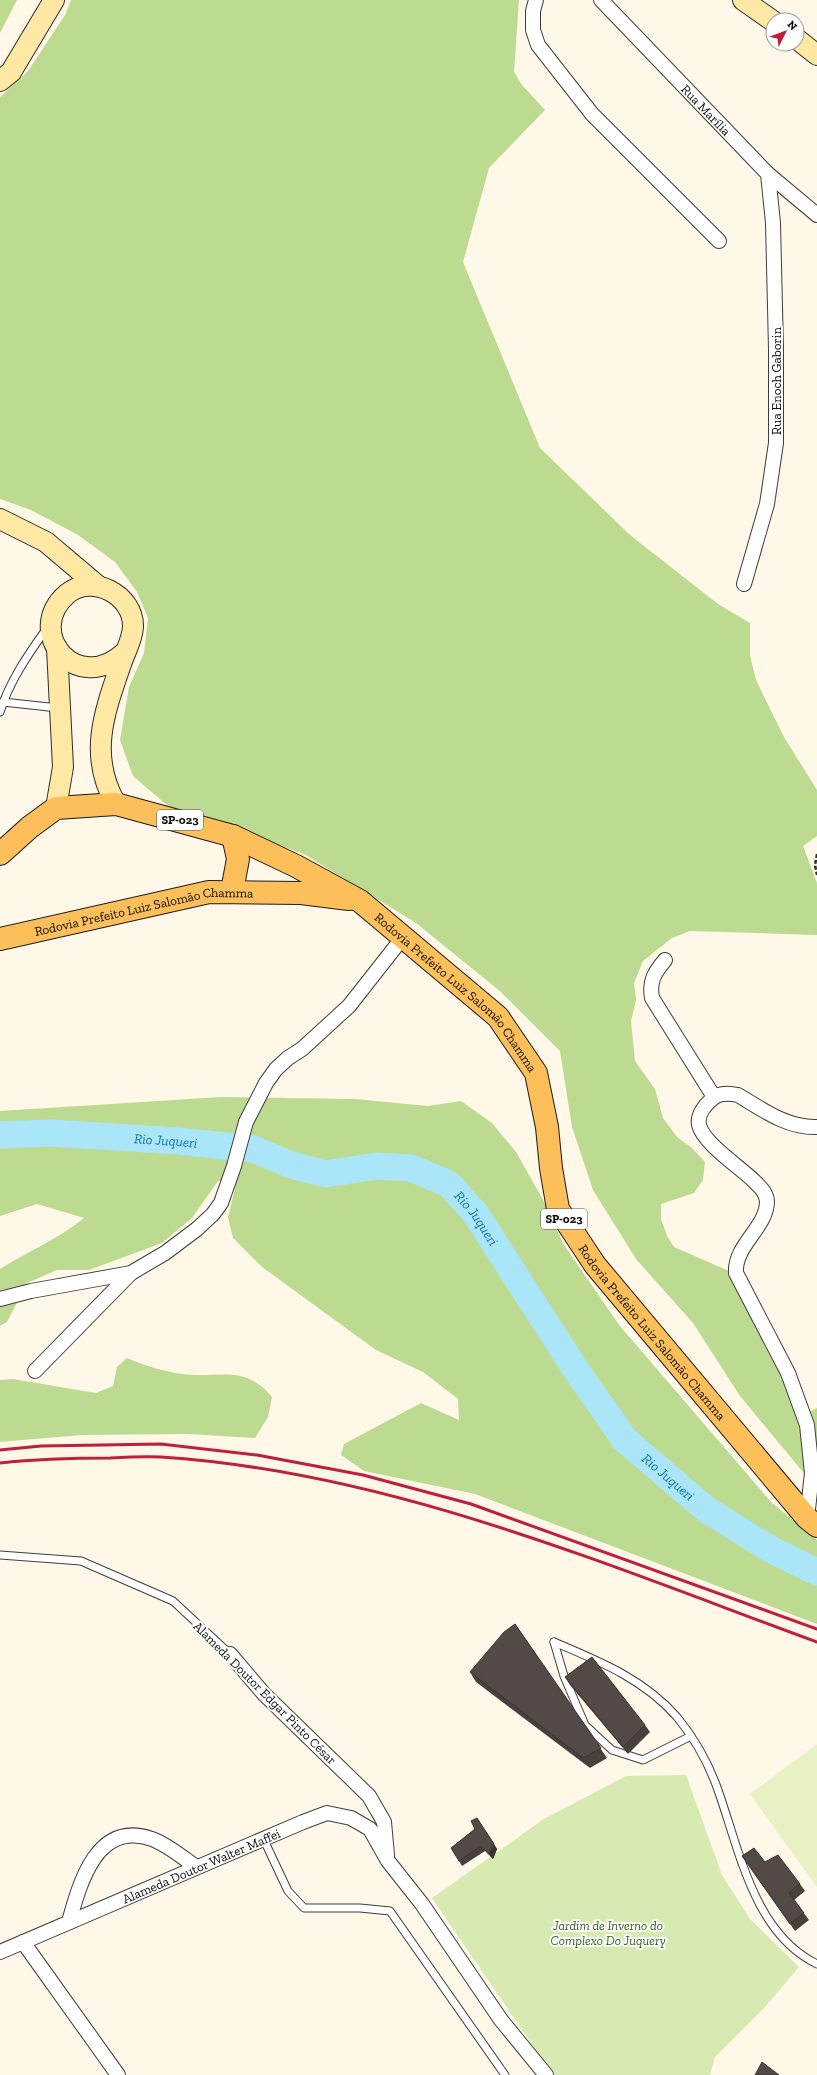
<svg xmlns="http://www.w3.org/2000/svg" width="817" height="2075" font-family="'Zilla Slab',serif">
	<style>
		.green { fill: #d6eab1 }
		.forest { fill: #bcdb90 }
		.pitch { fill: #e7f1c3 }
		.lines { fill: none; stroke-linecap: round; stroke-linejoin: round }
		.river { stroke: #abe6f8; stroke-width: 27 }
		.lane-casing { stroke: #3e3e3e; stroke-width: 9 }
		.street-casing { stroke: #3e3e3e; stroke-width: 16 }
		.secondary-casing { stroke: #2d2d2d; stroke-width: 22 }
		.primary-casing { stroke: #1c1c1c; stroke-width: 24 }
		.path { stroke: #2d2d2d; stroke-width: 2.5; stroke-dasharray: 4 2; stroke-linecap: butt }
		.lane { stroke: #fff; stroke-width: 7 }
		.street { stroke: #fff; stroke-width: 14 }
		.secondary { stroke: #ffe8a3; stroke-width: 20 }
		.primary { stroke: #fdbf5a; stroke-width: 22 }
		.rail { stroke: #be1f3d; stroke-width: 3 }
		.wall { fill: #47403d }
		.shaded-wall { fill: #3a3432 }
		.building { fill: #534a47; stroke: #3a3432 }
		.labels { text-anchor: middle; dominant-baseline: central; stroke-width: 4; stroke-linejoin: round; paint-order: stroke }
		.shield { fill: #fff; stroke: #545454; stroke-width: 1 }
		.shield-label { font-size: 12px; font-weight: bold; fill: #0b0b0b }
		.street-label { font-size: 13px; fill: #0b0b0b; stroke: #fff }
		.park-label { font-size: 13px; font-style: italic; fill: #33631a; stroke: #fff }
		.water-label { font-size: 14px; font-style: italic; fill: #11759f; stroke: #fff }
	</style>
	<rect width="100%" height="100%" fill="#fff7e8"/>
	<!-- green -->
	<polygon class="green" points="686,1775 722,1875 750,1919 799,1967 765,2007 715,2057 710,2075 553,2075 432,1898 544,1819 626,1776"/>
	<!-- forest -->
	<g class="forest">
		<polygon points="0,0 17,0 0,33"/>
		<polygon points="71,0 519,0 514,72 522,85 545,110 489,168 463,262 540,448 630,535 718,604 750,623 750,656 756,680 784,737 817,790 817,836 803,846 817,883 817,935 690,931 672,938 643,961 634,983 636,1000 631,1021 635,1061 655,1089 663,1118 678,1138 691,1147 705,1162 703,1180 694,1193 661,1204 661,1219 667,1236 674,1247 729,1271 745,1303 769,1342 798,1417 817,1408 817,1489 740,1396 693,1323 636,1259 593,1190 572,1127 560,1051 501,992 416,923 304,854 168,806 133,776 120,740 129,687 144,653 148,618 137,592 115,562 78,535 31,510 0,499 0,97 28,71 65,15"/>
		<path d="M 221,1097 L 355,1099 L 428,1106 L 461,1101 L 492,1123 L 516,1152 L 541,1196 L 564,1245 L 620,1326 L 771,1502 L 817,1540 L 817,1624 L 475,1494 L 364,1471 L 341,1455 L 344,1444 L 421,1403 L 459,1420 L 458,1399 L 423,1372 L 376,1350 L 262,1267 L 233,1238 L 228,1217 L 237,1181 L 218,1181 L 192,1218 L 162,1243 L 89,1270 L 57,1270 L 27,1283 L 7,1322 L 0,1326 L 0,1269 C 28,1251 59,1239 84,1218 L 37,1204 L 0,1216 L 0,1111 Z"/>
		<path d="M 127,1358 C 145,1366 163,1371 182,1374 C 220,1379 243,1363 272,1397 L 268,1417 L 255,1438 L 188,1434 L 81,1435 L 0,1442 L 0,1380 L 13,1379 L 96,1393 L 113,1386 L 117,1367 Z"/>
	</g>
	<!-- pitch -->
	<polygon class="pitch" points="817,1744 817,1887 750,1794"/>
	<g class="lines">
		<!-- river -->
		<path class="river" id="s1" d="M 0,1135 L 51,1133 L 179,1141 L 253,1149 L 291,1165 L 326,1174 L 376,1166 L 411,1168 L 449,1184 L 475,1213 L 574,1367 L 625,1440 L 707,1510 L 770,1549 L 817,1572"/>
		<defs>
			<g id="lane">
				<polyline points="3,702 58,708"/>
				<path d="M 0,712 C 9,682 29,653 47,628"/>
				<polyline points="0,1555 81,1561 173,1601 230,1654"/>
				<path d="M 554,1642 C 599,1661 644,1679 677,1717 C 695,1739 710,1766 719,1793 C 740,1853 755,1934 817,1964"/>
				<polyline points="554,1642 564,1676 585,1725 612,1750 643,1760 691,1736"/>
				<polyline points="263,1838 288,1891 304,1908 360,1908 390,1911 505,2075"/>
			</g>
			<g id="street">
				<polyline points="536,0 533,11 533,30 538,45 592,114 719,241"/>
				<path id="s2" d="M 601,0 L 768,174 L 817,215"/>
				<polyline points="744,584 767,504 776,443 776,349 773,223 768,174"/>
				<path d="M 665,960 C 654,973 649,982 652,998 L 714,1097"/>
				<polyline points="0,1299 31,1291 131,1273 165,1253 197,1229 213,1214 221,1203 234,1166 246,1122 266,1083 276,1069 288,1058 302,1049 349,1006 404,936"/>
				<polyline points="35,1371 131,1273"/>
				<path d="M 807,1518 L 812,1473 L 807,1425 L 788,1373 L 736,1273 C 734,1245 767,1228 767,1201 C 766,1192 760,1187 754,1181 C 740,1167 704,1144 699,1125 C 697,1115 705,1105 712,1099 C 719,1092 729,1093 738,1095 C 763,1110 787,1128 817,1127"/>
				<polyline points="230,1654 264,1694 369,1796 384,1822 387,1855"/>
				<path d="M 69,1922 C 80,1882 97,1820 152,1839 C 168,1845 182,1857 196,1867"/>
				<polyline points="23,1942 118,2075"/>
				<path id="s3" d="M 0,1952 L 303,1822 L 327,1813 L 351,1818 L 370,1829 L 388,1861 L 422,1904 L 501,2020 L 546,2075"/>
			</g>
			<g id="secondary">
				<polyline points="743,0 773,21"/>
				<polyline points="797,39 817,55"/>
				<polyline points="0,81 11,72 54,0"/>
				<polyline points="0,519 46,542 98,586"/>
				<path d="M 116,804 C 88,756 104,713 121,664 C 125,652 132,641 133,627 C 134,595 92,573 67,594 C 23,632 77,697 125,652"/>
				<polyline points="56,808 63,767 57,648"/>
			</g>
			<g id="primary">
				<path id="s4" d="M 0,854 L 30,827 L 56,808 L 116,804 L 233,836 L 296,866 L 360,901 L 498,1017 L 536,1073 L 547,1127 L 551,1168 L 558,1209 L 595,1265 L 807,1518 L 817,1526"/>
				<polyline points="232,891 238,859 233,836"/>
				<path id="s5" d="M 0,939 L 209,892 L 301,893 L 349,899"/>
			</g>
		</defs>
		<!-- lane casing -->
		<use href="#lane" class="lane-casing"/>
		<!-- street casing -->
		<use href="#street" class="street-casing"/>
		<!-- secondary casing -->
		<use href="#secondary" class="secondary-casing"/>
		<!-- primary casing -->
		<use href="#primary" class="primary-casing"/>
		<!-- path -->
		<polyline class="path" points="817,854 815,865 817,875"/>
		<!-- lane -->
		<use href="#lane" class="lane"/>
		<!-- street -->
		<use href="#street" class="street"/>
		<!-- secondary -->
		<use href="#secondary" class="secondary"/>
		<!-- primary -->
		<use href="#primary" class="primary"/>
		<!-- rail -->
		<g class="rail">
			<polyline points="0,1450 41,1446 161,1444 257,1455 363,1475 471,1504 817,1629"/>
			<path d="M 0,1463 C 37,1459 73,1458 110,1458 C 127,1457 144,1456 161,1457 C 390,1472 604,1564 817,1642"/>
		</g>
	</g>
	<!-- wall -->
	<g class="wall">
		<polygon points="515,1624 607,1758 590,1768 476,1682 470,1672"/>
		<polygon points="565,1677 645,1725 650,1732 628,1754 570,1685"/>
		<polygon points="477,1818 497,1849 493,1859 485,1851 462,1866 459,1861 475,1829"/>
		<polygon points="742,1856 765,1862 800,1884 805,1891 794,1900 809,1920 795,1931"/>
	</g>
	<!-- shaded-wall -->
	<polygon class="shaded-wall" points="477,1818 497,1849 493,1859 489,1854"/>
	<!-- building -->
	<g class="building">
		<polygon points="515,1624 601,1748 583,1758 470,1672 504,1632"/>
		<polygon points="592,1657 645,1725 623,1747 565,1677"/>
		<polygon points="477,1818 494,1844 489,1854 481,1846 459,1861 451,1848 475,1829 471,1821"/>
		<polygon points="754,1848 765,1862 778,1855 800,1884 789,1893 804,1913 790,1924 742,1856"/>
		<polygon points="762,2062 779,2075 755,2075"/>
	</g>
	<g class="labels">
		<!-- shield labels -->
		<g class="shield">
			<rect x="157" y="810" width="46" height="20" rx="3"/>
			<rect x="541" y="1209" width="46" height="20" rx="3"/>
		</g>
		<g class="shield-label">
			<text x="180" y="820">SP-023</text>
			<text x="564" y="1219">SP-023</text>
		</g>
		<!-- street labels -->
		<g class="street-label">
			<text stroke="none"><textPath href="#s2" startOffset="152">Rua Marília</textPath></text>
			<text transform="translate(776 381) rotate(-90)">Rua Enoch Gaborin</text>
			<text stroke="none"><textPath href="#s5" startOffset="147">Rodovia Prefeito Luiz Salomão Chamma</textPath></text>
			<text stroke="none"><textPath href="#s4" startOffset="530">Rodovia Prefeito Luiz Salomão Chamma</textPath></text>
			<text stroke="none"><textPath href="#s4" startOffset="938">Rodovia Prefeito Luiz Salomão Chamma</textPath></text>
			<text transform="translate(265 1693) rotate(45)">Alameda Doutor Edgar Pinto César</text>
			<text stroke="none"><textPath href="#s3" startOffset="219">Alameda Doutor Walter Maffei</textPath></text>
		</g>
		<!-- park labels -->
		<g class="park-label">
			<text x="608" y="1925">Jardim de Inverno do<tspan x="608" dy="15">Complexo Do Juquery</tspan></text>
		</g>
		<!-- water labels -->
		<g class="water-label">
			<text stroke="none"><textPath href="#s1" startOffset="166">Rio Juqueri</textPath></text>
			<text stroke="none"><textPath href="#s1" startOffset="502">Rio Juqueri</textPath></text>
			<text stroke="none"><textPath href="#s1" startOffset="826">Rio Juqueri</textPath></text>
		</g>
	</g>
	<!-- north arrow -->
	<g transform="translate(785 32) rotate(48)"><circle r="19" fill="#ffffff" stroke="#9d9d9d"/>
	<path d="M0-3L7 15L0 10L-7 15Z" fill="#be1f3d"/>
	<text y="-6" font-size="11" font-weight="bold" text-anchor="middle" fill="#0b0b0b">N</text>
	</g>
</svg>
